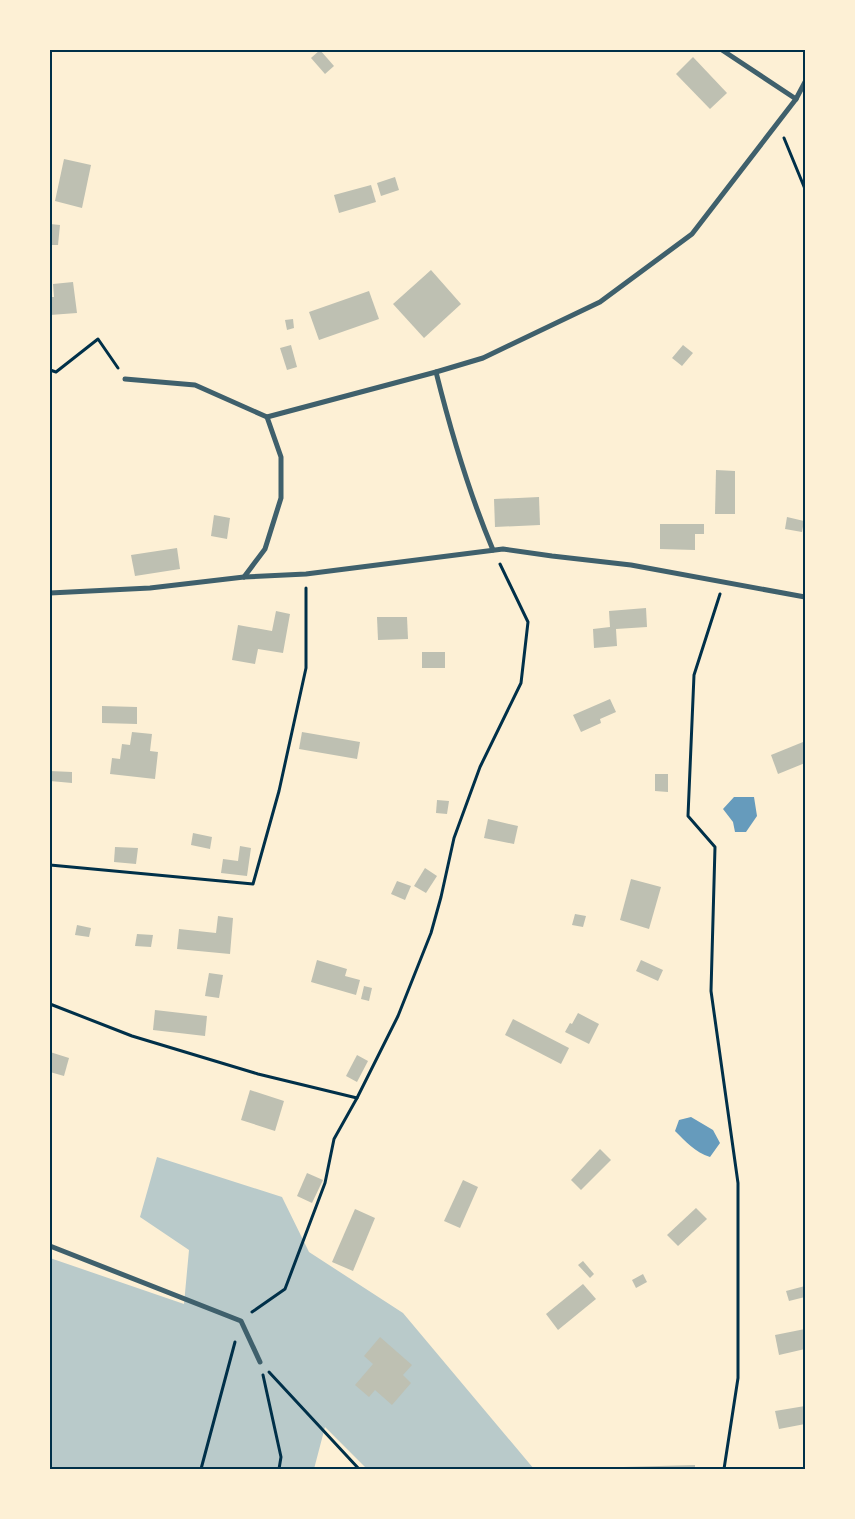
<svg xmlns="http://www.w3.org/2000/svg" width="855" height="1519" font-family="Lato,sans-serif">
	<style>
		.green { fill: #b9caca }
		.water { fill: #669bbc }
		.building { fill: #bec0b2 }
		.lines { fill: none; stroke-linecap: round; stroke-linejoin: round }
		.path { stroke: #003049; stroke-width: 3 }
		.minor { stroke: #3f606c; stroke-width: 5 }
		.neatline { fill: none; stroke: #003049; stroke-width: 2 }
	</style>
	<rect width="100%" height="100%" fill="#fdf0d5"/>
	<!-- green -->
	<polygon class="green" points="157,1157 282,1197 309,1252 403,1313 534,1469 367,1469 325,1427 314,1469 50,1469 50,1258 184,1304 189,1250 140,1217"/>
	<!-- water -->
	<g class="water">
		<polygon points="734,797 754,797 757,816 746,832 735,832 733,822 723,809"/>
		<path d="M 691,1117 L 713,1130 L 720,1143 L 710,1157 C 695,1152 686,1142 675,1131 L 679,1120 Z"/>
	</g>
	<!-- building -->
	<g class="building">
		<polygon points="320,50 334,66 325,74 311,58"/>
		<polygon points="693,57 727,93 710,109 676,74"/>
		<polygon points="64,159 91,165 82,208 55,201"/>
		<polygon points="395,177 399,190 381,196 377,183"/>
		<polygon points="371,185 376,202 339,213 334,195"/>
		<polygon points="50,224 60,225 58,245 50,245"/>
		<polygon points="431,270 461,304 424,338 393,304"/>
		<polygon points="73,282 77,313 50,315 50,297 54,297 53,284"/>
		<polygon points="369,291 379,319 319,340 309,312"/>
		<polygon points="293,319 294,328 287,330 285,320"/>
		<polygon points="291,345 297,367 287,370 280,348"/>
		<polygon points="683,345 693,353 682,366 672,358"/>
		<polygon points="716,470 735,471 735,514 715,514"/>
		<polygon points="539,497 540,525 495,527 494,499"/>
		<polygon points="214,515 230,518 227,539 211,536"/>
		<polygon points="787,517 804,521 802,532 785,529"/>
		<polygon points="660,524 704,524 704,534 695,534 695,550 660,549"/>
		<rect x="50" y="540" width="2" height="35"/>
		<polygon points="177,548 180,569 135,576 131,555"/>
		<polygon points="646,608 647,627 616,629 617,646 594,648 593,629 610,627 609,611"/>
		<polygon points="276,611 290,614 283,653 258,649 255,664 232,660 238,625 272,631"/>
		<polygon points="377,617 407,617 408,639 378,640"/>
		<rect x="422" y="652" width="23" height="16"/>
		<polygon points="610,699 616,712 600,719 601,723 581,732 573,715"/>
		<polygon points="102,706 137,707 137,724 102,723"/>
		<polygon points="132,732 152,734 150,751 158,752 155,779 110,774 112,758 120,759 122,744 130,745"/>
		<polygon points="302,732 360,742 357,759 299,749"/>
		<polygon points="803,742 805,748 805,763 778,774 771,755"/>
		<polygon points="50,771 72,772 72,783 50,781"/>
		<polygon points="655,774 668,774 668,792 655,791"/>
		<polygon points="437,800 449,801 447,814 436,813"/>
		<polygon points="488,819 518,826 514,844 484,838"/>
		<polygon points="193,833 212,837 210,849 191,845"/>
		<polygon points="240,846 251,848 247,876 221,873 223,859 238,861"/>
		<polygon points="115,847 138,848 136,864 114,862"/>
		<polygon points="425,868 437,876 426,893 414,886"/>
		<polygon points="631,879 661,887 649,929 620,920"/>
		<polygon points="397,881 411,886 405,900 391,894"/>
		<polygon points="575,914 586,916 583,927 572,925"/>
		<polygon points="218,916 233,918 230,954 177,949 179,929 216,933"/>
		<polygon points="77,925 91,928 89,937 75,935"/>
		<polygon points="137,934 153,935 151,947 135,946"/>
		<polygon points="317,960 347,969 345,976 360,980 356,995 311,982"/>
		<polygon points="641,960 663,970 658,981 636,971"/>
		<polygon points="209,973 223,975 219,998 205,996"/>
		<polygon points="364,986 372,988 369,1001 361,999"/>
		<polygon points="155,1010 207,1016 205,1036 153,1030"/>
		<polygon points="578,1013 599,1024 589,1044 565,1032 570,1023 572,1024"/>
		<polygon points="513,1019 569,1048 561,1064 505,1035"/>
		<polygon points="50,1052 69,1058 64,1076 50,1072"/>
		<polygon points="357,1055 368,1061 357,1082 346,1076"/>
		<polygon points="250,1090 284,1101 275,1131 241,1120"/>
		<polygon points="600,1149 611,1160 581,1190 571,1180"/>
		<polygon points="307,1173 323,1180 312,1203 297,1196"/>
		<polygon points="463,1180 478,1187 460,1228 444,1221"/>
		<polygon points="696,1208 707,1219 678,1246 667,1235"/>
		<polygon points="355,1209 375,1218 353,1271 332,1262"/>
		<polygon points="583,1261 594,1274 590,1278 578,1265"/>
		<polygon points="643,1274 647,1282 636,1288 632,1280"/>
		<polygon points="583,1284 596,1299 558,1330 546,1314"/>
		<polygon points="805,1286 805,1297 789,1301 786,1291"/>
		<polygon points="805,1329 805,1349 779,1355 775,1335"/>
		<polygon points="380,1337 412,1365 403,1375 411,1383 392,1405 375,1390 369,1397 355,1385 373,1364 364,1356"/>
		<polygon points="805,1406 805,1424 779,1429 775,1411"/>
		<polygon points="695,1465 695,1469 623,1469 623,1467"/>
	</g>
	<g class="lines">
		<!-- path -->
		<g class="path">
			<polyline points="784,138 805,189"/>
			<polyline points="50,370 56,372 98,339 118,368"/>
			<polyline points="720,594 694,675 688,816 715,847 711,991 738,1183 738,1378 724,1469"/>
			<polyline points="50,865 253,884 279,791 306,668 306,588"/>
			<polyline points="50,1004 132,1036 258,1074 357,1098"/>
			<polyline points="252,1312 285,1289 325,1183 334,1139 357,1098 398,1016 431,933 441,897 454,838 480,767 521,683 528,622 500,564"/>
			<polyline points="269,1372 359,1469"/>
			<polyline points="263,1375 281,1457 279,1469"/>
			<polyline points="201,1469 235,1342"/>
		</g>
		<!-- minor -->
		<g class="minor">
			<polyline points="722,50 796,99"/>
			<path d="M 436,372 C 451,432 469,493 493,550"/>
			<polyline points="125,379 195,385 267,417 436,372 483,358 600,302 692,234 796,99 805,82"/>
			<polyline points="244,577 265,549 281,498 281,457 267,417"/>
			<polyline points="50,593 150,588 244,577 306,574 503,549 552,556 631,565 805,597"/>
			<polyline points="50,1246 241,1321 260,1362"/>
		</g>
	</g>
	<!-- border -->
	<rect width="855" height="1519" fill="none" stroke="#fdf0d5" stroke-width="102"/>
	<rect x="51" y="51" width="753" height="1417" class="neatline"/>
</svg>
